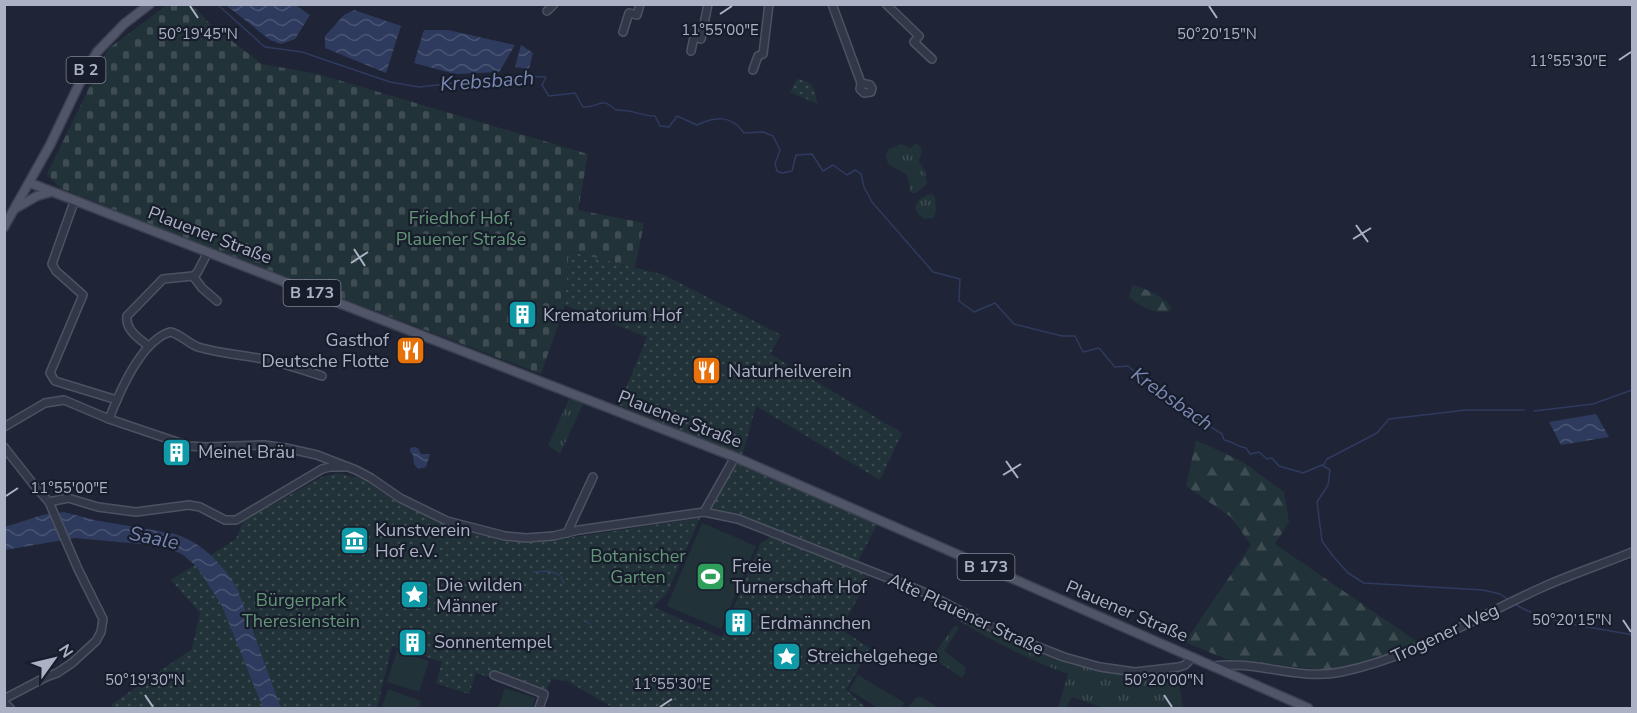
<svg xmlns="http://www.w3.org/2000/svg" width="1637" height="713" font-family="'Nunito Sans',sans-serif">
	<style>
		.grass { fill: url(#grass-tufts) }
		.forest { fill: url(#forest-firs) }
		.cemetery { fill: url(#cemetery-stones) }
		.park { fill: url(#park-dots) }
		.pitch { fill: #213238 }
		.water { fill: url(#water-waves) }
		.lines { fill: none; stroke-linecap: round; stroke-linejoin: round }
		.stream { stroke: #2f3b5e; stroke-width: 1.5 }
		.minor-casing { stroke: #4d5263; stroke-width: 10 }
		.major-casing { stroke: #3c4151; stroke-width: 11 }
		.minor { stroke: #323848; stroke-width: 7 }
		.major { stroke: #505668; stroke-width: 8 }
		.ticks { fill: none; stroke: #acb2c5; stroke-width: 2 }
		.labels { text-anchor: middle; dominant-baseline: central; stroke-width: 4.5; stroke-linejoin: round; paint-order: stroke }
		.shield { fill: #181d2c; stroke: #808597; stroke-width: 1.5 }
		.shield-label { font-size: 16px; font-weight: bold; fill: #acb2c5 }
		.park-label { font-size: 18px; fill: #639677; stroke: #181d2c }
		.street-label { font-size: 18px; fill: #acb2c5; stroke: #181d2c }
		.poi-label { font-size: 18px; fill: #acb2c5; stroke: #181d2c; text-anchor: start }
		.water-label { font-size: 20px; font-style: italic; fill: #7a89b3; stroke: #181d2c }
		.ticks-label { font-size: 15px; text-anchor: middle; fill: #acb2c5; stroke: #181d2c; stroke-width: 4.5; stroke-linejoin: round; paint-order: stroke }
	</style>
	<defs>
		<pattern id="grass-tufts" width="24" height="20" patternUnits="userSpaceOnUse" patternTransform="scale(1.5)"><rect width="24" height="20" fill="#213238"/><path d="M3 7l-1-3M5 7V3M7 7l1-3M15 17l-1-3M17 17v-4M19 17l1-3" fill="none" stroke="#3f4d53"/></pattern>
		<pattern id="forest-firs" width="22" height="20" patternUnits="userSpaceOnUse" patternTransform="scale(1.5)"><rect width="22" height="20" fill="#213238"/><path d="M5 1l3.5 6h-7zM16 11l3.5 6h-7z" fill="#3f4d53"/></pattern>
		<pattern id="cemetery-stones" width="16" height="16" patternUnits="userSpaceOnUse" patternTransform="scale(1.5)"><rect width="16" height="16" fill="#213238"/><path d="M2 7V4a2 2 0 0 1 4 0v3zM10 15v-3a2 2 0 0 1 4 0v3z" fill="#3f4d53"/></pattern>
		<pattern id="park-dots" width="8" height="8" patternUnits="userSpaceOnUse" patternTransform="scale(1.5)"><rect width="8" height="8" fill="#213238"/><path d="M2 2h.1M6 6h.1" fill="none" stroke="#3f4d53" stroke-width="1.8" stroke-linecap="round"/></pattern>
		<pattern id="water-waves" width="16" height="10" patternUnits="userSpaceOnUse" patternTransform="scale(1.5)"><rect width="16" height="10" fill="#2f3b5e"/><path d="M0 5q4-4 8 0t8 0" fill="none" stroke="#4a5574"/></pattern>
	</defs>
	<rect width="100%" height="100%" fill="#1f2537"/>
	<!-- grass -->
	<g class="grass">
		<polygon points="917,143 922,150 919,162 925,171 927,184 916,193 911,193 907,175 888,164 886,155 889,149 901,144 910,148"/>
		<path d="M 931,194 L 935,196 L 936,211 L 933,218 L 925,219 L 919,215 L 915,208 C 917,200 923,196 931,194 Z"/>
		<polygon points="569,399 584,402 560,454 548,445"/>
		<path d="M 952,613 C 1009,638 1073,672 1136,676 C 1149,677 1164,673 1177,672 L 1183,708 L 1104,708 L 1072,697 L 1066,708 L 1058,708 L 1068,674 C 1026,659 987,638 949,615 Z"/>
		<polygon points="955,625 959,628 944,651 965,667 965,673 962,678 932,657"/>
	</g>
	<!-- forest -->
	<g class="forest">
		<path d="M 1132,285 C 1145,288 1163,296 1171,307 L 1170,311 C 1155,314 1140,307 1129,297 Z"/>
		<polygon points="1196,440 1243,462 1284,492 1289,522 1275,544 1419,643 1334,671 1226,659 1185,642 1251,545 1231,517 1186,486"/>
	</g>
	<!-- cemetery -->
	<polygon class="cemetery" points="167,5 192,5 212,26 262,64 318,74 588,154 578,210 644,223 635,268 569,251 565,305 541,374 205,246 60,188 47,174 108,49"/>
	<!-- park -->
	<g class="park">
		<path d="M 797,79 C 815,82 813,88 818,104 L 790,92 Z"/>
		<polygon points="569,251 664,275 781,335 770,354 902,433 880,480 756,406 742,456 619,405 647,337 565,305"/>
		<polygon points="735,461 878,523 858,561 710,508"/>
		<polygon points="338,473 366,480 390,498 455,528 512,542 554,540 700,518 667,593 653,607 722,637 760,544 772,535 849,565 870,577 840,629 870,648 846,690 867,708 614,708 567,681 552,679 544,694 476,673 469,694 436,683 442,662 392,646 377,708 111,708 112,704 192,649 200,613 171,580 236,539 243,521 322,477"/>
	</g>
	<!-- pitch -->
	<g class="pitch">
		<polygon points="702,523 756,546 721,629 667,606"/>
		<polygon points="397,651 429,661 419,692 387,682"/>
		<polygon points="858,675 905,703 901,708 878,708 849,690"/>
		<polygon points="505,688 535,698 532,708 498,708"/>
		<polygon points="388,689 421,701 419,708 382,708"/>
		<polygon points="917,697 923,698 939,708 907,708"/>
	</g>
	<!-- water -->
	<g class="water">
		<polygon points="226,5 295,5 310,15 295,39 281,44 270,40"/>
		<polygon points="354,10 401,26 386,73 325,48 325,36 344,15"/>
		<polygon points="424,30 448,30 515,45 499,72 455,74 414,63"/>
		<polygon points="521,45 533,53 529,69 515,67"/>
		<polygon points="1596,414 1609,437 1561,445 1549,422"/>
		<polygon points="414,447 418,448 421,454 430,454 426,467 418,469 414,464 413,455 410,452 410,448"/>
		<path d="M 64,512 L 94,520 L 175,534 C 203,543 221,563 237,588 L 281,708 L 263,708 L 222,606 L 197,567 L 182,554 L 162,546 L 75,538 L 5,550 L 5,527 L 42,515 Z"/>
	</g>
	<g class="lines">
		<!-- stream -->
		<g class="stream">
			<path d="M 217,4 L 265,47 L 302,52 L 390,82 L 419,87 L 518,76 L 546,77 L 542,85 L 549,96 L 575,93 L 583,107 C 601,108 599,95 616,110 C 634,109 638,116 655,116 L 660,126 L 669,127 L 677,116 L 697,125 C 716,116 731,115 744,133 L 763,132 L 773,136 L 780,150 L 775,164 L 777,171 L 782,173 L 792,171 L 796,155 L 812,154 L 823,171 L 833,165 L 847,175 L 855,170 L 861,174 L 864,187 L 872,202 L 933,272 L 960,279 L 959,301 L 974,312 L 995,303 L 1014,324 L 1062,336 L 1075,336 L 1083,352 L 1099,348 L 1115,367 L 1128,366 C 1157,392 1189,413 1222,434 L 1224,440 C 1234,442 1238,447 1246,448 L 1250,454 L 1259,452 L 1267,459 L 1272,458 L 1279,466 L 1303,473 L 1322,465 L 1330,470 L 1328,485 L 1317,502 L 1322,541 L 1333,556 L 1348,573 L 1364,583 L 1483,590 L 1500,594 L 1509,600"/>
			<polyline points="1534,411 1593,404 1632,390"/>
			<polyline points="1323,466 1327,459 1377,433 1389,419 1466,410 1524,410"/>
			<polyline points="533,572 549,571 559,575"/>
			<polyline points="561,577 564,583"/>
			<path d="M 1515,604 C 1546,624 1596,627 1632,635"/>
			<polyline points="584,620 590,624"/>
		</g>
		<defs>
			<g id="minor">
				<polyline points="832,4 861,83 860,89 864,93 871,92 872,88 870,85 861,83"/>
				<polyline points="886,4 919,36 914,42 932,59"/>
				<polyline points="547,11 554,4"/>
				<polyline points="623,32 629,13 637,15 640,4"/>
				<polyline points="691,51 694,37 701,39 708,4"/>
				<polyline points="753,70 758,56 763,54 769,4"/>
				<polyline points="74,202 52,264 56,271 83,295 50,373 55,381 117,400"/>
				<polyline points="193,276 202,288 217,301"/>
				<path d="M 148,346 C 139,338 125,330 127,316 L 163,279 L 193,276 L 197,273 L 208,252"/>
				<path d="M 109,419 C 119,393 141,341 170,332 C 181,334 187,343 198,347 C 221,354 245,355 268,360 C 286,364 304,370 322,376"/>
				<polyline points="4,427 45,403 64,400 109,419 189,446 206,447 264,445 286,448 317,455 356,470 371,478 400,498 447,521 505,536 526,538 553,536 579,530 704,512 738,519 926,593 1003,633 1064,657 1100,667 1135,672 1179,667 1185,665 1193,657"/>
				<polyline points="4,447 34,485 49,502 78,569 103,619 101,632 96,641 72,663 57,673 46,677 4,699"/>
				<polyline points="49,502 68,498 98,507 136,512 189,505 200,507 225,520 236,520 322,469 330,467 345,467"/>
				<polyline points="704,512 735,457"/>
				<polyline points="567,533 593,477"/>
				<path d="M 1214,666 C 1256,660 1299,681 1341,672 C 1414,657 1476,617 1543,587 C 1572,574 1603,564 1632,552"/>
				<polyline points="494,675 544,694 539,708"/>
				<polyline points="4,703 10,708"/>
			</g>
			<g id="major">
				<polyline points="30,183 735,457 1308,708"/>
				<polyline points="16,208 37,196 51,192"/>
				<polyline points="4,227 50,145 84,74 97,52 124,24 150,4"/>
			</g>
		</defs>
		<!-- minor casing -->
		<use href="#minor" class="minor-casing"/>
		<!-- major casing -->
		<use href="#major" class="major-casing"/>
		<!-- minor -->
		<use href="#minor" class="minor"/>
		<!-- major -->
		<use href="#major" class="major"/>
	</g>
	<!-- ticks -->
	<path class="ticks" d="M 190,6 L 198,18M 1209,6 L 1217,18M 720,14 L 732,6M 1619,60 L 1631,52M 1356,225 L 1368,242M 1353,239 L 1371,228M 354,249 L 365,266M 351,263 L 368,252M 1006,461 L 1018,478M 1003,475 L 1021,464M 6,496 L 18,488M 1623,620 L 1631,632M 145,695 L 153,707M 1164,695 L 1172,707M 660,707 L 672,699"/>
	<!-- icons -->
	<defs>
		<symbol id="building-square" viewBox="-11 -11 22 22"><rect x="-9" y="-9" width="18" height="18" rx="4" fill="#0f9aa8" stroke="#181d2c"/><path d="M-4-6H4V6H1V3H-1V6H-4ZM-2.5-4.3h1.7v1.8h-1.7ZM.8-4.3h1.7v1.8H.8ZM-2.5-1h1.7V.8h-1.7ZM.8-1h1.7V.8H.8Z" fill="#fff"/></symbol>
		<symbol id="restaurant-square" viewBox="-11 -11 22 22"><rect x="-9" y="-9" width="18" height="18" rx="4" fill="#e8710a" stroke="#181d2c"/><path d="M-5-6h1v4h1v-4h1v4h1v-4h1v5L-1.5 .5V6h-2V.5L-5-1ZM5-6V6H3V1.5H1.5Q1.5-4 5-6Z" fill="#fff"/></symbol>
		<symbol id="museum-square" viewBox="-11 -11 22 22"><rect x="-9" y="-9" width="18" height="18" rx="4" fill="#0f9aa8" stroke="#181d2c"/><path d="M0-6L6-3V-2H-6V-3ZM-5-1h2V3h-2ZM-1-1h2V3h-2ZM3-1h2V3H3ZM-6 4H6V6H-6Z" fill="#fff"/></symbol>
		<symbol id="stadium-square" viewBox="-11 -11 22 22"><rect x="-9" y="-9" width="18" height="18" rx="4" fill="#2e9e5b" stroke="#181d2c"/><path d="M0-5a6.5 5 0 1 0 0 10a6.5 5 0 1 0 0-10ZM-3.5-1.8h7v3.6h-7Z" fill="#fff"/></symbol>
		<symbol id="sight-square" viewBox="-11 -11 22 22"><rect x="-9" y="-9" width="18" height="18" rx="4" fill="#0f9aa8" stroke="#181d2c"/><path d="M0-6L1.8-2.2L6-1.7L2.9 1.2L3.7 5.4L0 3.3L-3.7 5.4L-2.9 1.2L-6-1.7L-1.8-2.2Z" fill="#fff"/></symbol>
	</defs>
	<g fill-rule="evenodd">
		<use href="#building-square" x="506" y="298" width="33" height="33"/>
		<use href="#restaurant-square" x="394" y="334" width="33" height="33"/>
		<use href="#restaurant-square" x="690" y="354" width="33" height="33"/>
		<use href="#building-square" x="160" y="436" width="33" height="33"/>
		<use href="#museum-square" x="338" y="524" width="33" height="33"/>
		<use href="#stadium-square" x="694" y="560" width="33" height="33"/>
		<use href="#sight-square" x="398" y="578" width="33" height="33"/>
		<use href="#building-square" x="722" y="606" width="33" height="33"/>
		<use href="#building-square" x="396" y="626" width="33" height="33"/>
		<use href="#sight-square" x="770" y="640" width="33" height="33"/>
	</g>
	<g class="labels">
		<!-- shield labels -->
		<g class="shield">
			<rect x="66.5" y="57" width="39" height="26" rx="4.5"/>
			<rect x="283.5" y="280" width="57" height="26" rx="4.5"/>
			<rect x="957.5" y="554" width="57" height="26" rx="4.5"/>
		</g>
		<g class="shield-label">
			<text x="86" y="70">B 2</text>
			<text x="312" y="293">B 173</text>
			<text x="986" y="567">B 173</text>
		</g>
		<!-- park labels -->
		<g class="park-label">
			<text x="461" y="218">Friedhof Hof,<tspan x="461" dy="21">Plauener Straße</tspan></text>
			<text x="638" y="556">Botanischer<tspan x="638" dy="21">Garten</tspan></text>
			<text x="301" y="600">Bürgerpark<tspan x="301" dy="21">Theresienstein</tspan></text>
		</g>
		<!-- street labels -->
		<g class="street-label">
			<text transform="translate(210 235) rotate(21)">Plauener Straße</text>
			<text transform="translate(680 419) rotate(21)">Plauener Straße</text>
			<text transform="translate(1127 611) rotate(23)">Plauener Straße</text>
			<text transform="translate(966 614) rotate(25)">Alte Plauener Straße</text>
			<text transform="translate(1445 633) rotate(-25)">Trogener Weg</text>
		</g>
		<!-- poi labels -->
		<g class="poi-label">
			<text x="543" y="315">Krematorium Hof</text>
			<text x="389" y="340" text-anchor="end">Gasthof<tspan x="389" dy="21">Deutsche Flotte</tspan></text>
			<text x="728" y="371">Naturheilverein</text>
			<text x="198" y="452">Meinel Bräu</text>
			<text x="375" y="530">Kunstverein<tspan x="375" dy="21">Hof e.V.</tspan></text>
			<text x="732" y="566">Freie<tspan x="732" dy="21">Turnerschaft Hof</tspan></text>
			<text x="436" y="585">Die wilden<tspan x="436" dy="21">Männer</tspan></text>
			<text x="760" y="623">Erdmännchen</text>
			<text x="434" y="642">Sonnentempel</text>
			<text x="807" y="656">Streichelgehege</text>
		</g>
		<!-- water labels -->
		<g class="water-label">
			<text transform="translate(487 81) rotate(-4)">Krebsbach</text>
			<text transform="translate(1172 399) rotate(35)">Krebsbach</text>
			<text transform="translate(154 538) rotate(12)">Saale</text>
		</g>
	</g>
	<g class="ticks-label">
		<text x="720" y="35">11°55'00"E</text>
		<text x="198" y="39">50°19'45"N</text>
		<text x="1217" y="39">50°20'15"N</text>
		<text x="1568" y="66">11°55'30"E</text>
		<text x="69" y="493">11°55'00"E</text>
		<text x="1572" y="625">50°20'15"N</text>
		<text x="145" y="685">50°19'30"N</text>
		<text x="1164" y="685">50°20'00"N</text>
		<text x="672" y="689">11°55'30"E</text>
	</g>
	<!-- border -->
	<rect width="1637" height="713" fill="none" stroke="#acb2c5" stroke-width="12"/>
	<!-- north arrow -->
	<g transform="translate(54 659) rotate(56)" stroke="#181d2c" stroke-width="4.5" paint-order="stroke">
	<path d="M0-4.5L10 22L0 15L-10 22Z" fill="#acb2c5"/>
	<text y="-9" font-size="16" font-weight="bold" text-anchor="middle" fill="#acb2c5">N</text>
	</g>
</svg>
